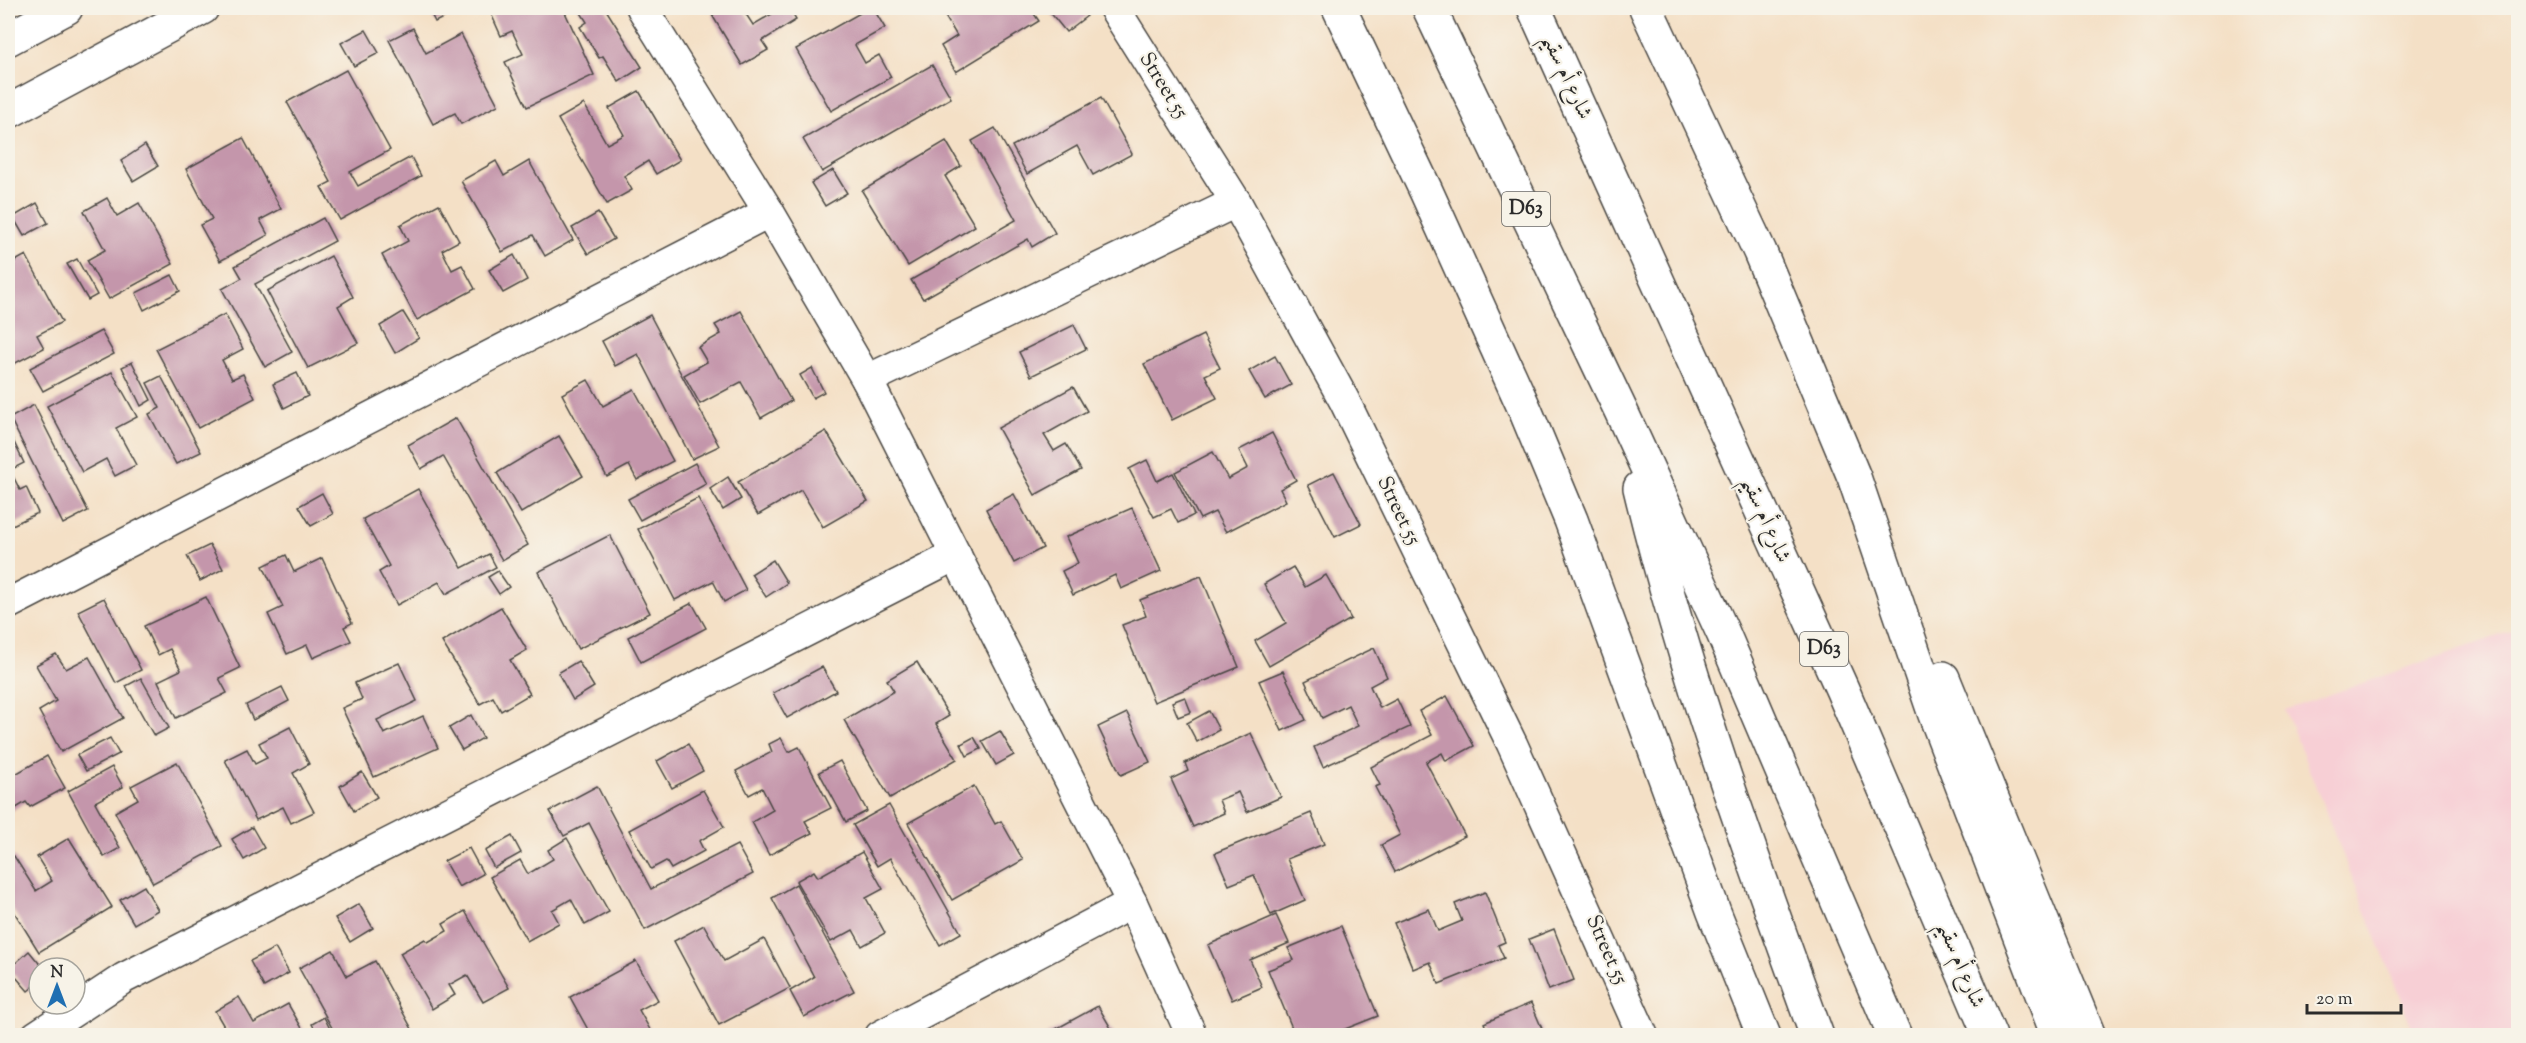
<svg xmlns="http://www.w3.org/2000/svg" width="2526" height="1043" font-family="'Sorts Mill Goudy',Amiri,serif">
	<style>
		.built { fill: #f7cfd5 }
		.building { fill: #c496ab }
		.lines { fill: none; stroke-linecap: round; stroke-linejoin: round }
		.street-casing { stroke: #494642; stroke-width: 33 }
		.secondary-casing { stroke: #494642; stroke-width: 36 }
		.primary-casing { stroke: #494642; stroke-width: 36 }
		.street { stroke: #fff; stroke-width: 30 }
		.secondary { stroke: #fff; stroke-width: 33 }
		.primary { stroke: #fff; stroke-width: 33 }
		.labels { text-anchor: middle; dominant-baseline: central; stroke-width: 4.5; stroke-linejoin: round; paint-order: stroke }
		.shield { fill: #f7f3e8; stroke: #686764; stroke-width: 1.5 }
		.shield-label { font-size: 20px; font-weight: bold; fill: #2b2b2b }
		.street-label { font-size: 21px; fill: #2b2b2b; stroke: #f7f3e8 }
	</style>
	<rect width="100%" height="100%" fill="#f7f3e8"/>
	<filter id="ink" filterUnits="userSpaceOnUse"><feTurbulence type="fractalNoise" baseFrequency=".0167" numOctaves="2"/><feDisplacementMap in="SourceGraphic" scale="12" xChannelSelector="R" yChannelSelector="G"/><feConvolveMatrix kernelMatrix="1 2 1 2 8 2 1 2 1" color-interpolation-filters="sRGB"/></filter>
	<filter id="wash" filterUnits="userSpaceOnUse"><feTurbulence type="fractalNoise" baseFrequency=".008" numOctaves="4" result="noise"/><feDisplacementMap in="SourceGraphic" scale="24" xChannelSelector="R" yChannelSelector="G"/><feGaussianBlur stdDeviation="1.35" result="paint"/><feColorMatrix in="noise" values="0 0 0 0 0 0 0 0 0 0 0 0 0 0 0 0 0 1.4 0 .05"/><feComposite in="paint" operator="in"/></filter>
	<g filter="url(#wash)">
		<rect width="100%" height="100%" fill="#f4e0c6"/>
		<!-- built -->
		<polygon class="built" points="2518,629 2518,1035 2415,1035 2285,710"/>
		<g id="blocks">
			<!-- building -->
			<g class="building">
				<polygon points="428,8 463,8 435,22"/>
				<polygon points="493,8 563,8 594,75 527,107 505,62 523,54 512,31 501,36 489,9"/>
				<polygon points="578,8 605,8 642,67 619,82 603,56 599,58 580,27 587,22"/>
				<polygon points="724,8 742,8 753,25 782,8 789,8 796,20 762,41 768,50 742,65 712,15"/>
				<polygon points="869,8 873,8 885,28 855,45 865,63 879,55 891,77 831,111 796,49"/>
				<polygon points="940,8 1030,8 1039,21 956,72 941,46 957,36"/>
				<polygon points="1054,8 1080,8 1087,16 1066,32 1049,11"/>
				<polygon points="413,28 426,53 461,34 498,105 461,124 455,113 433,124 389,40"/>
				<polygon points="366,30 379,53 354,66 341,43"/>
				<polygon points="932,65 951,98 822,172 803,139"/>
				<polygon points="346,70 390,150 350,172 358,186 411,157 421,176 340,220 321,187 331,182 287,102"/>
				<polygon points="639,91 680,160 656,174 648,161 624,176 632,190 607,204 558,119 584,104 607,144 624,135 609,108"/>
				<polygon points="1101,98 1132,154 1093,175 1077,146 1027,174 1012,146"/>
				<polygon points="995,128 1055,233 1032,247 1028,239 923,299 911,280 1016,220 972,141"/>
				<polygon points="243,138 281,209 260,220 268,235 220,261 200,225 212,219 186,169"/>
				<polygon points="946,141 961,166 945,176 975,226 908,266 862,191"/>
				<polygon points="145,145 158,166 133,181 121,161"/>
				<polygon points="496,161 504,176 529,161 573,240 545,256 533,235 502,252 461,181"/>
				<polygon points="833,170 847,193 825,206 811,183"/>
				<polygon points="107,198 117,216 139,203 173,264 109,299 87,260 105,250 84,211"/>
				<polygon points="37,203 48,223 24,236 13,217"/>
				<polygon points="439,204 459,241 442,250 452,270 462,265 475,289 417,320 382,255 408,241 400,225"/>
				<polygon points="598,213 614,239 588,254 572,228"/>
				<polygon points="323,218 335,241 255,284 292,352 265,367 222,289 242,278 235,266"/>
				<polygon points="26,255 62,322 37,335 44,348 8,367 8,265"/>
				<polygon points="514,255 527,280 503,293 489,270"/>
				<polygon points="331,256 353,297 338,306 358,343 308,368 267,291"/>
				<polygon points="77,259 97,295 88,300 67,264"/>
				<polygon points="172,275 180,291 144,310 136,293"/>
				<polygon points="741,311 791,401 761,418 741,382 700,404 684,375 707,362 698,347 721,334 715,325"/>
				<polygon points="403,312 419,338 395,353 380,326"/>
				<polygon points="225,314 243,349 222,360 232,379 243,374 255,398 198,428 156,349"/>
				<polygon points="650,315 719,446 692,459 638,354 615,366 602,341"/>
				<polygon points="1074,325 1086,349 1031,376 1019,352"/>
				<polygon points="101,331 114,354 43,391 30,368"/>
				<polygon points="1203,335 1220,368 1205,375 1217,398 1172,420 1144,364"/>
				<polygon points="1275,356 1291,385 1265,399 1249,371"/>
				<polygon points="132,362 151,400 141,406 122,367"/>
				<polygon points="812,368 824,392 813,398 800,375"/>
				<polygon points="112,372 137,417 116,428 136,465 115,476 106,459 82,472 47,406"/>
				<polygon points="297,373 308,396 284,408 273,384"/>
				<polygon points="161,376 201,452 176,464 149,414 160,408 147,383"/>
				<polygon points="588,380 603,406 634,389 673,461 637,480 629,465 607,477 562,394"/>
				<polygon points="1073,387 1087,411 1044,435 1054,451 1066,444 1081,470 1035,495 998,428"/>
				<polygon points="34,405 88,511 63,524 10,418"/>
				<polygon points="456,418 528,545 502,560 443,456 421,469 408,445"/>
				<polygon points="8,430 24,463 10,470 20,490 26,487 38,513 8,527"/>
				<polygon points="826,431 868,501 823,527 801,490 758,515 738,482"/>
				<polygon points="1272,433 1296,480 1280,489 1286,501 1226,532 1215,512 1200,519 1175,472 1213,452 1228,479 1248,468 1239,450"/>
				<polygon points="559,436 583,476 521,513 497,473"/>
				<polygon points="1147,460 1157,481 1173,473 1194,515 1178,523 1171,509 1154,517 1129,469"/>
				<polygon points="695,463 706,484 640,520 628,499"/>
				<polygon points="1334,472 1361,524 1335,537 1308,485"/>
				<polygon points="728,477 741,499 723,510 710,489"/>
				<polygon points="418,489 462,568 489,554 496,567 446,594 439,582 397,605 379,572 389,566 363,519"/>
				<polygon points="322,493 333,514 311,526 299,506"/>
				<polygon points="1014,494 1043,548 1014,563 986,509"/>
				<polygon points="698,498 746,590 724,602 713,581 675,600 638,529"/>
				<polygon points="1132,508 1161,571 1121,589 1115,575 1073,595 1062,571 1078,563 1066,537"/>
				<polygon points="610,535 650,613 578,649 538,572"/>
				<polygon points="210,545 223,569 200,581 187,556"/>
				<polygon points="286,555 294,572 322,558 352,623 344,627 351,641 313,658 307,645 287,654 268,614 283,607 263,566"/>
				<polygon points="773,560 787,583 766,597 751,574"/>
				<polygon points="1293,567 1305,587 1326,575 1351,619 1269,666 1255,641 1286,623 1264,584"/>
				<polygon points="498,571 509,587 499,594 488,577"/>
				<polygon points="1201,576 1239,667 1154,702 1122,625 1146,616 1140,600"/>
				<polygon points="206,597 240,668 219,678 227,693 176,718 158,681 181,670 170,649 158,655 144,626"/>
				<polygon points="104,598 141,670 116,683 78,611"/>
				<polygon points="692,603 706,628 641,662 628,637"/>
				<polygon points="501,607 527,650 510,660 530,694 501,711 493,697 480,704 442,642"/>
				<polygon points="1374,648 1387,677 1370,686 1380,708 1397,699 1410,727 1323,767 1314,747 1358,726 1348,705 1322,718 1305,681"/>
				<polygon points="56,654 66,669 89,657 123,718 61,752 39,711 56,701 36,665"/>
				<polygon points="578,661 594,687 573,700 558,673"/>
				<polygon points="917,662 949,716 936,724 957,759 890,798 844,720 894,691 887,680"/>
				<polygon points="399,663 417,701 377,720 384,734 423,716 438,748 374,777 342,708 362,699 355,683"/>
				<polygon points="822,667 836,691 787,718 773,693"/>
				<polygon points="1283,671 1306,720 1282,731 1259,681"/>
				<polygon points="141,678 169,728 154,736 126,686"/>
				<polygon points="282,687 289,701 253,720 246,705"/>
				<polygon points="1447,696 1474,746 1446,761 1442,753 1426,762 1465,836 1395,872 1381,845 1400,835 1375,787 1380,785 1371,767 1432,735 1419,711"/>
				<polygon points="1185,697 1191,712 1178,717 1172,702"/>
				<polygon points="1209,711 1219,730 1197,742 1187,723"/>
				<polygon points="1127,713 1150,762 1121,775 1098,727"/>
				<polygon points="471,715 483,738 462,750 449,728"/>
				<polygon points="290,727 309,764 293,773 314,812 291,823 283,807 256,820 225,760 247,749 255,764 267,758 259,743"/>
				<polygon points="1000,731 1014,755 996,765 982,741"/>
				<polygon points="1251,733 1281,797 1247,812 1238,792 1219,800 1224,813 1193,827 1171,779 1188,771 1185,763"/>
				<polygon points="974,737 981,749 967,756 961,744"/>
				<polygon points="110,738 119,754 86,771 77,755"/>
				<polygon points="781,738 789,752 799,747 831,808 805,821 812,833 769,855 752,822 773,810 762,788 749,795 736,771 772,752 769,744"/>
				<polygon points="688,744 703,771 672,788 657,761"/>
				<polygon points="47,756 65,788 30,807 26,802 8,813 8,769 12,776"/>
				<polygon points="840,761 867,811 846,822 819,772"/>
				<polygon points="177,762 222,846 153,883 115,812 138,799 131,786"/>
				<polygon points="112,767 123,787 95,802 120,848 104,857 68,791"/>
				<polygon points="362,772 377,797 354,811 340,786"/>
				<polygon points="597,786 651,889 737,845 753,874 645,930 589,823 564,836 550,811"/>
				<polygon points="974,786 995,824 1001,821 1023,860 952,900 908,823"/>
				<polygon points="703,790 724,827 699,841 704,851 671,869 666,861 651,869 629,830"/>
				<polygon points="889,805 961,933 940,945 890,858 877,866 853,825"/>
				<polygon points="1311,813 1324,844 1287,859 1305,900 1271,915 1254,875 1229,885 1215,853"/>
				<polygon points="252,827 264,848 244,860 232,839"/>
				<polygon points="512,836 521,853 494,868 485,851"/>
				<polygon points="69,838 112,907 39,952 8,902 8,860 14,856 36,891 52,881 37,857"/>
				<polygon points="567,838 609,912 585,925 571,899 552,910 559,923 527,941 490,877 520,860 528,874 553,859 548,850"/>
				<polygon points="469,848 483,874 459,887 444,861"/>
				<polygon points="862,852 883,889 866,898 885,933 862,946 853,930 831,942 796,881 814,871 818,877"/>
				<polygon points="796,884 854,991 804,1017 790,991 814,977 772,898"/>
				<polygon points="144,886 158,910 134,924 120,900"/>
				<polygon points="1485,892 1505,942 1498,945 1504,958 1439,984 1430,962 1413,969 1394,923 1429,909 1438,931 1462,921 1455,904"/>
				<polygon points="359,904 373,928 350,942 335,918"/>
				<polygon points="465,911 509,988 483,1002 467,975 449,985 455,995 432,1009 400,953 425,939 428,942 447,931 443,924"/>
				<polygon points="1276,915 1289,943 1250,960 1262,987 1232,1000 1208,945"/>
				<polygon points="704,925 724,961 764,939 790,988 719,1025 674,941"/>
				<polygon points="1341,926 1378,1016 1330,1035 1295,1035 1268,970 1294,960 1288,948"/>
				<polygon points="1554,929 1574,980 1549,990 1529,939"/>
				<polygon points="275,948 289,973 264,987 250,961"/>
				<polygon points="333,950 347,976 375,961 413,1031 405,1035 336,1035 299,968"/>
				<polygon points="29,951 43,968 39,968 39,982 28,991 9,969"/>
				<polygon points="636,961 658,1000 639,1010 653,1035 591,1035 570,997"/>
				<polygon points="239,997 254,1023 288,1004 306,1035 229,1035 215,1011"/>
				<polygon points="1531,1003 1543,1031 1531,1035 1489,1035 1484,1023"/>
				<polygon points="1098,1006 1115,1035 1045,1035"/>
				<polygon points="324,1017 333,1035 318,1035 312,1024"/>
			</g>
		</g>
	</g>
	<g filter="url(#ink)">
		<use href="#blocks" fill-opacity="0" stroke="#494642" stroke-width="1.5"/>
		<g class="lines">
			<defs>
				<g id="street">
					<polyline points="642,8 769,212 867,380 1132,903 1192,1036"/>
					<polyline points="1114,8 1236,202 1344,400 1512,744 1643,1036"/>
					<polyline points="867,380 1236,202"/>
					<polyline points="8,604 769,212"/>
					<polyline points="36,1036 124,978 956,555"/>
					<polyline points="880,1036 1132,903"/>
				</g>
				<g id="secondary">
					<polyline points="1339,8 1426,191 1526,412 1571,520 1714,912 1764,1036"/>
					<polyline points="8,39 66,8"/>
					<polyline points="8,112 202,8"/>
				</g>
				<g id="primary">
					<polyline points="1429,8 1621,411 1723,633 1895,1036"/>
					<polyline points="1534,8 1842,689 1990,1036"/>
					<polyline points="1646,8 1760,252 1854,477 1934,712 2058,1036"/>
					<path d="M 1640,488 C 1685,675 1751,855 1817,1036"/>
					<polyline points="1943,678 2089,1036"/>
				</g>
			</defs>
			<!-- street casing -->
			<use href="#street" class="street-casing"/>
			<!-- secondary casing -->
			<use href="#secondary" class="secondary-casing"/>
			<!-- primary casing -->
			<use href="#primary" class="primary-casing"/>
			<!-- street -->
			<use href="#street" class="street"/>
			<!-- secondary -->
			<use href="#secondary" class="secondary"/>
			<!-- primary -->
			<use href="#primary" class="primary"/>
		</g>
	</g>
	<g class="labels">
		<!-- shield labels -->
		<g class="shield">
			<rect x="1502" y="192" width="48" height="34" rx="4.5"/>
			<rect x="1800" y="632" width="48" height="34" rx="4.5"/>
		</g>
		<g class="shield-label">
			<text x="1526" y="209">D63</text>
			<text x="1824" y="649">D63</text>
		</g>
		<!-- street labels -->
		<g class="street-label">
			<text transform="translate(1566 77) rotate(65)">شارع أم سقيم</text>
			<text transform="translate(1163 86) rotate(58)">Street 55</text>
			<text transform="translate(1398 511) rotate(64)">Street 55</text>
			<text transform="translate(1765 520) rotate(66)">شارع أم سقيم</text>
			<text transform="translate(1606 950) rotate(66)">Street 55</text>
			<text transform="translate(1960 965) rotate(67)">شارع أم سقيم</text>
		</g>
	</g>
	<!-- margin -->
	<rect width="2526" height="1043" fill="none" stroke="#f7f3e8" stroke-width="30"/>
	<!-- north arrow -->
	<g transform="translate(57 986)"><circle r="28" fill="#f7f3e8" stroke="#a5a39c" stroke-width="1.5"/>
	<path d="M0-4.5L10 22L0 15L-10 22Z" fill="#1f6fb2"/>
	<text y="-9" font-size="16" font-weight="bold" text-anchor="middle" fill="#2b2b2b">N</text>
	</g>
	<!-- scale -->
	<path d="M2307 1004v9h94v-9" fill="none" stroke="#2b2b2b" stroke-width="3"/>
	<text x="2316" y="1004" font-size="18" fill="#2b2b2b" stroke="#f7f3e8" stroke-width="4.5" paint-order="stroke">20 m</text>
</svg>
